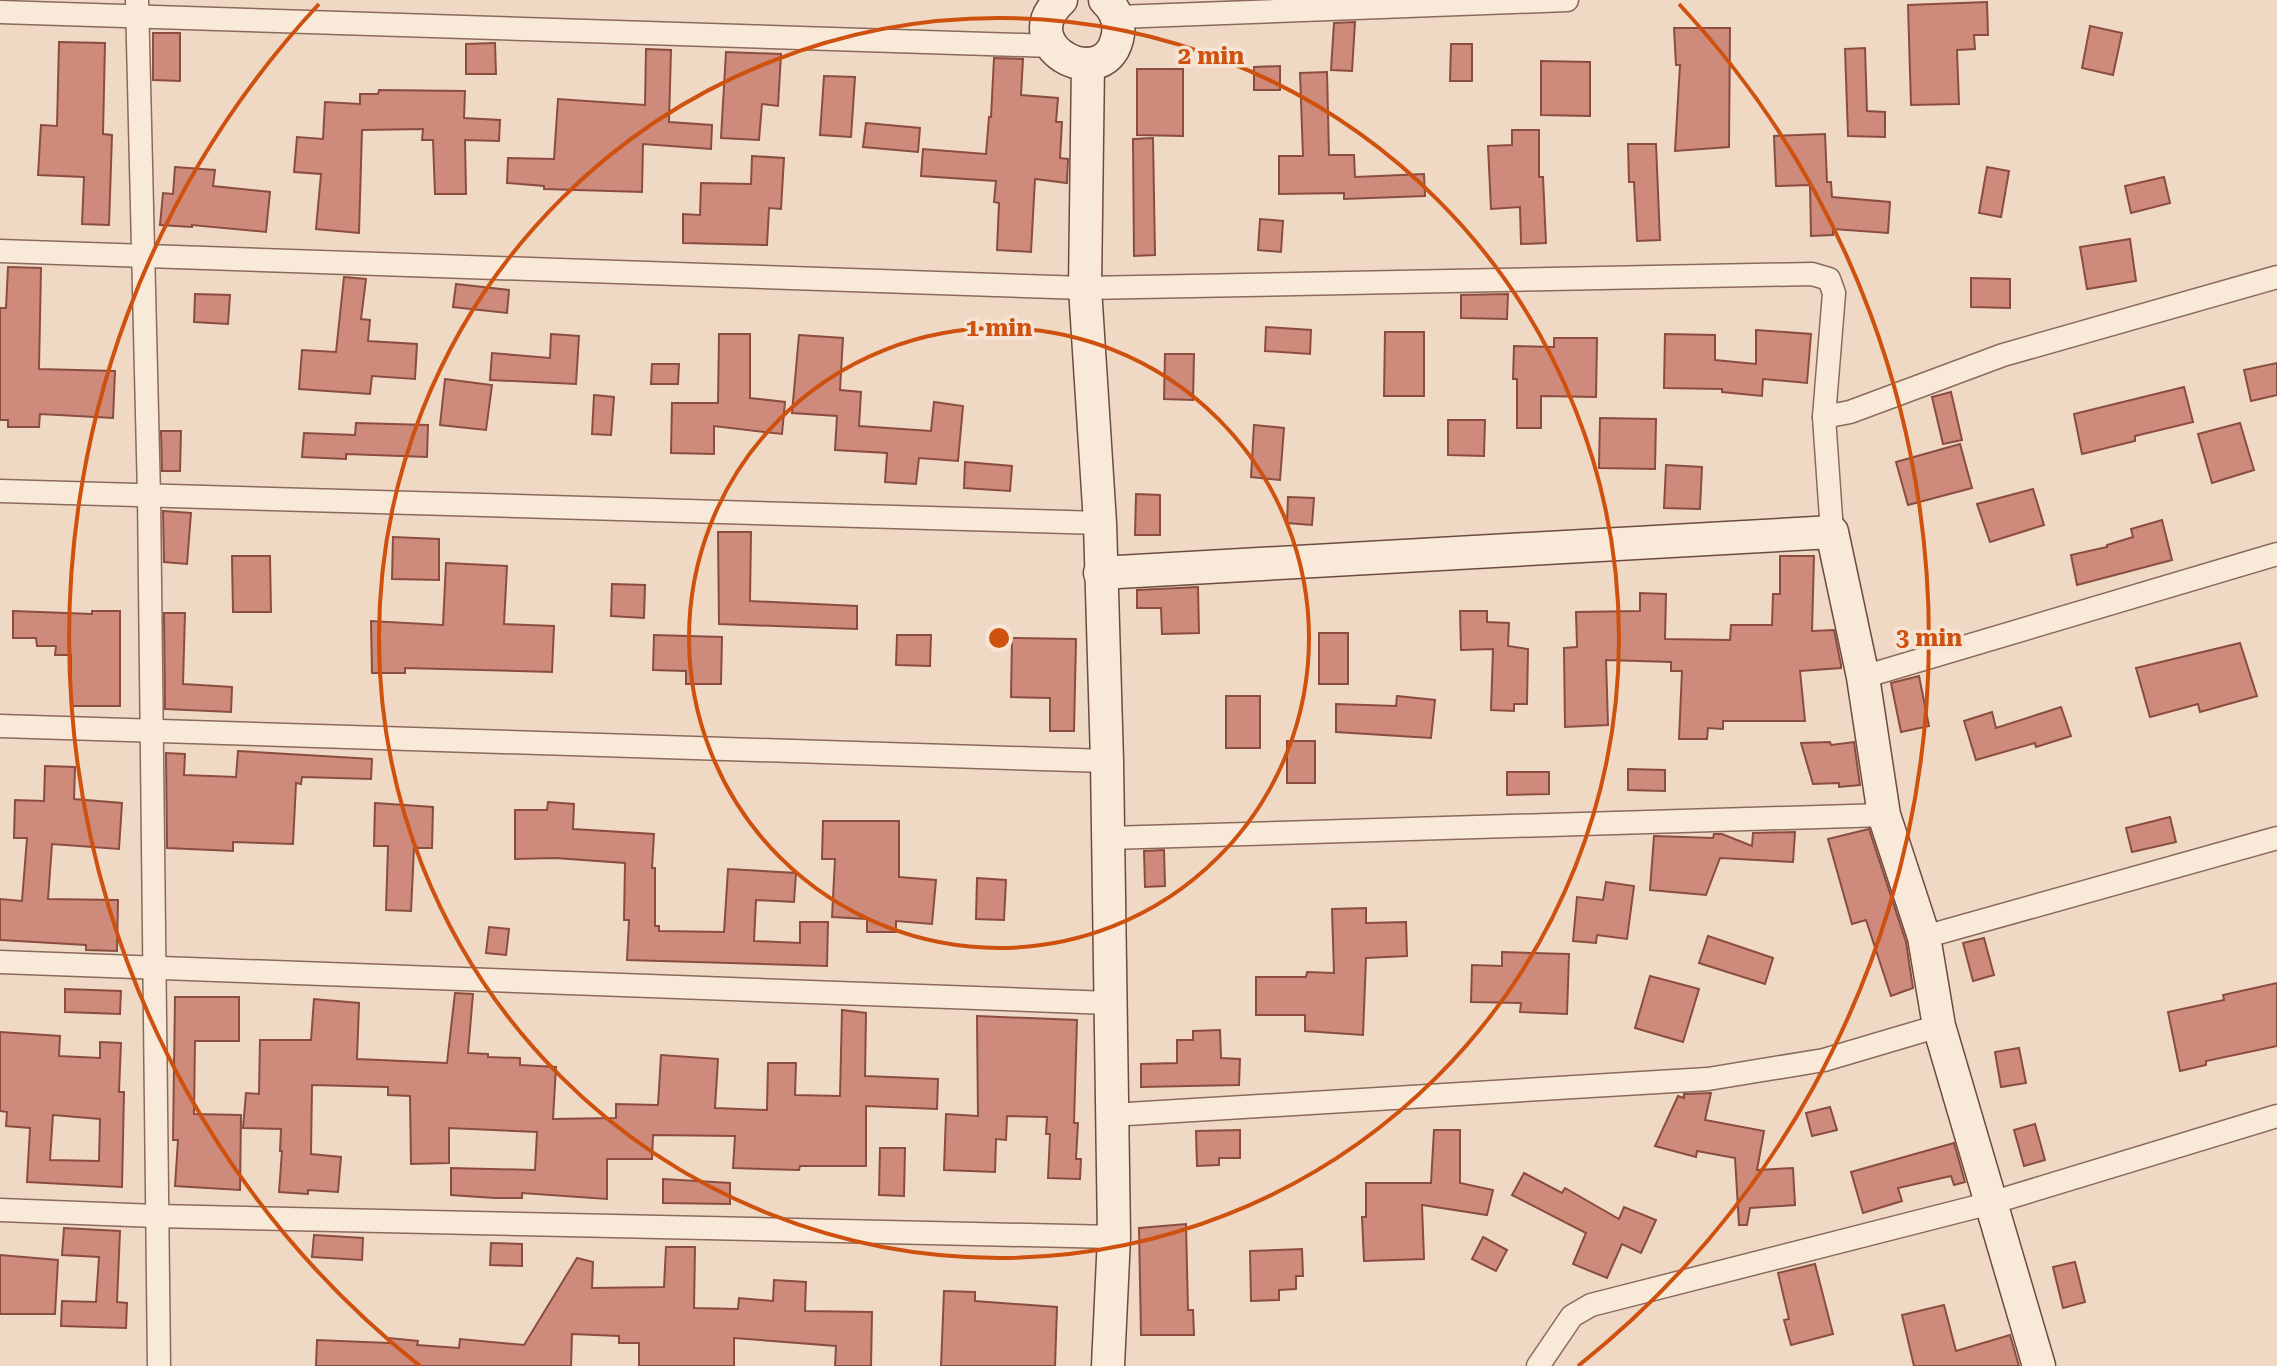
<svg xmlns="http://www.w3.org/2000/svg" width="2277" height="1366" font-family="'Roboto Serif',serif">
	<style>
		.building { fill: #ce8b7b; stroke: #8a4d40; stroke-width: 2; fill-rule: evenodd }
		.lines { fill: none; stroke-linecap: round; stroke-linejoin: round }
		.street-casing { stroke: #8b695b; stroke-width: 25 }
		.secondary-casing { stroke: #6d4b3e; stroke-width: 35 }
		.street { stroke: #f9e9d9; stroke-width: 22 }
		.secondary { stroke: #f9e9d9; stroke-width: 32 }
		.ring { fill: none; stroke: #ce510f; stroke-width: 4 }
		.centre { fill: #ce510f; stroke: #f6e5d5; stroke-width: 4 }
		.ring-label { font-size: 24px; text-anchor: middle; font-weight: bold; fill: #ce510f; stroke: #f6e5d5; stroke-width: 7; stroke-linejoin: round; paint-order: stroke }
	</style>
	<rect width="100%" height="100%" fill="#efd9c5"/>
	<!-- building -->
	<g class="building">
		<polygon points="1987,2 1988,35 1974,35 1975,49 1957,50 1959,104 1911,105 1908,5"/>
		<polygon points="1355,22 1352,71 1331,70 1334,23"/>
		<polygon points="2090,26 2122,33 2113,75 2082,68"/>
		<polygon points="1674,28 1730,28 1729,147 1675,151 1680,65 1676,65"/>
		<polygon points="153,33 180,33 180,81 153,80"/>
		<polygon points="59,42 105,43 103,134 112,135 109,225 82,224 84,177 38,175 41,125 57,126"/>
		<polygon points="495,43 496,74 466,74 466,44"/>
		<polygon points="1451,44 1472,44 1472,81 1450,81"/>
		<polygon points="1865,48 1867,111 1885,112 1885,137 1848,136 1845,49"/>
		<polygon points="646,49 671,50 669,122 712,125 711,149 643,144 642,192 544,189 544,186 507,183 508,158 554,159 558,99 645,105"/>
		<polygon points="726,52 781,54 778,106 762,104 759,140 721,138"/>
		<polygon points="994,58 1023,59 1021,95 1058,98 1056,122 1062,122 1060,158 1068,159 1067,183 1035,179 1031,252 997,250 999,203 994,202 996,181 921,176 923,149 986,154 989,117 991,117"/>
		<polygon points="1541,61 1590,62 1590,116 1541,115"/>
		<polygon points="1280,66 1280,90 1254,90 1254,67"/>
		<polygon points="1137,69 1183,69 1183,136 1137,135"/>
		<polygon points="1327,72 1329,155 1354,155 1355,177 1424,174 1425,196 1344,199 1344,193 1279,194 1279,156 1303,156 1300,73"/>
		<polygon points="824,76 855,77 851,137 820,135"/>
		<polygon points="379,90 465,91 464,118 500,120 499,141 465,140 466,194 435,194 433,140 422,140 423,129 362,130 359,233 316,229 321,174 294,172 297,137 323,139 325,102 360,104 360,94 378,94"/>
		<polygon points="866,123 920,128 918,152 863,147"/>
		<polygon points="1512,130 1539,130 1539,177 1543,177 1546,243 1521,244 1520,207 1491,209 1488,146 1512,145"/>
		<polygon points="1825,134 1827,182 1831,182 1832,197 1890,202 1888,233 1833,229 1833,235 1811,236 1810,185 1776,186 1774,136"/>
		<polygon points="1153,138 1155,255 1134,256 1133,139"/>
		<polygon points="1628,144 1656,144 1660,240 1637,241 1634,182 1629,182"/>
		<polygon points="752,156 784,158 781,209 769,208 767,245 683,243 683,214 700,215 701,183 751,184"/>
		<polygon points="175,167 215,170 213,186 270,192 266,232 192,225 192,227 160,225 163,193 173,194"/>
		<polygon points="1987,167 2009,171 2001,217 1979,213"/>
		<polygon points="2164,177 2170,203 2131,213 2125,186"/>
		<polygon points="1260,219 1283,221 1281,252 1258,250"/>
		<polygon points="2130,239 2136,281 2087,289 2080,247"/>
		<polygon points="8,267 41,268 39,369 115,371 113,418 40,414 39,427 8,427 8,420 0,420 0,308 6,308"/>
		<polygon points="344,277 366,279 361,319 370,320 368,341 417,344 415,379 372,376 370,394 299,389 302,350 336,352"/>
		<polygon points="1971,278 2010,279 2010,308 1971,307"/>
		<polygon points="456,284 509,290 507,313 453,307"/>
		<polygon points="195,294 230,295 228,324 194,322"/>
		<polygon points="1508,294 1507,319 1461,318 1461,295"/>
		<polygon points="1266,327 1311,330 1310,354 1265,351"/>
		<polygon points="1756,330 1811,334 1807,383 1763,379 1762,396 1722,392 1722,389 1664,388 1665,334 1715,335 1715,360 1756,364"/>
		<polygon points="1385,332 1424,332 1424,396 1384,396"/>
		<polygon points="551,334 579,336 576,384 490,380 492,353 550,358"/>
		<polygon points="719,334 750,334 750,398 785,402 782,434 714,426 714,454 671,453 672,403 718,403"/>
		<polygon points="799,335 843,338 840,390 861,392 859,426 931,431 934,402 963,406 958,461 919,458 916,484 885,482 887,453 835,450 837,416 792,413"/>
		<polygon points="1554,338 1597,338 1596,397 1541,396 1541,428 1517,428 1517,379 1513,379 1514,346 1554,347"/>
		<polygon points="1165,354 1194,354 1193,400 1164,399"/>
		<polygon points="2277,363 2277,395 2251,401 2244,370"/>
		<polygon points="652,364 679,364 678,384 651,384"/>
		<polygon points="445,379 492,385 486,430 440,425"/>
		<polygon points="2184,387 2193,422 2135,436 2135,441 2082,454 2074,414"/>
		<polygon points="1951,392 1962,440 1943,444 1932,397"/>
		<polygon points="594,395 614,397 611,435 592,434"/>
		<polygon points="1600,418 1656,419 1655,469 1599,468"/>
		<polygon points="1448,420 1485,420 1484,456 1448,455"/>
		<polygon points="356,423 428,425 427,457 346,454 346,459 302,457 304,433 355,435"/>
		<polygon points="2240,423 2254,470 2212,483 2198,434"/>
		<polygon points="1254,425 1284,428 1280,480 1251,477"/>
		<polygon points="161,431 181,431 180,471 162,471"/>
		<polygon points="1960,444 1972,488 1908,505 1896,462"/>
		<polygon points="965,462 1012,466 1010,491 964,488"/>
		<polygon points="1666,465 1702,467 1700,509 1664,508"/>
		<polygon points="2033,489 2044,525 1990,542 1977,504"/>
		<polygon points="1136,494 1160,495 1160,535 1135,535"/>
		<polygon points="1288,497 1314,498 1312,525 1287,523"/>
		<polygon points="163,511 191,513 187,564 164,562"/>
		<polygon points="2162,520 2172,560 2077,585 2071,555 2107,547 2107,545 2133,537 2131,529"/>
		<polygon points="718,532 751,532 750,601 857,606 857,629 719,624"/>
		<polygon points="393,537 439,539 439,580 392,579"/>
		<polygon points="232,556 270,556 271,612 233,612"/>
		<polygon points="1780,556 1814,556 1812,631 1834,630 1841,665 1841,668 1800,671 1805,721 1723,721 1723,729 1708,728 1707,739 1679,739 1682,671 1671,671 1671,662 1606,660 1608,725 1565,727 1564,648 1577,647 1576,612 1640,611 1640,593 1666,594 1665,639 1730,640 1731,625 1772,625 1773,594 1780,594"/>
		<polygon points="446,563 507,566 504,624 554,626 552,672 405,668 405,673 372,673 371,621 443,625"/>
		<polygon points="612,584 645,585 644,618 611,616"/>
		<polygon points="1198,587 1199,633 1162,634 1161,608 1137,608 1137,590"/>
		<polygon points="13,611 92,614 92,611 120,611 120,706 71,706 71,655 55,655 56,646 37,646 36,638 13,638"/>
		<polygon points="1460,611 1487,611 1487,622 1509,623 1508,646 1528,649 1527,704 1514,704 1514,711 1491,710 1493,649 1461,650"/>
		<polygon points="164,613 185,613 183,684 232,687 231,712 165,709"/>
		<rect x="1319" y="633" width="29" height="51"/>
		<polygon points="654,635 722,637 721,684 686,684 686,671 653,670"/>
		<polygon points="897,635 931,635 930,666 896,665"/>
		<polygon points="1012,638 1076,639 1074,731 1050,731 1050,698 1011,697"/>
		<polygon points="2240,643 2257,696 2200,712 2198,704 2150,717 2136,668"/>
		<polygon points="1919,676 1929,726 1901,732 1891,683"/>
		<rect x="1226" y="696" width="34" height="52"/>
		<polygon points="1397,696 1435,700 1431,738 1336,732 1336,704 1396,706"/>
		<polygon points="2061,707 2071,736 2036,747 2035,743 1976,760 1964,721 1992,712 1996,728"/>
		<rect x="1287" y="741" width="28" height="42"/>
		<polygon points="1830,742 1831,745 1854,742 1860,785 1839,787 1839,783 1813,784 1801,743"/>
		<polygon points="238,751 372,759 371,779 302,777 301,784 296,783 293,844 233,842 233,851 167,848 166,753 185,754 184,775 236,777"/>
		<polygon points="45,766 75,767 74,799 122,803 119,849 52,844 48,899 118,900 117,951 86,950 86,945 0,940 0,899 22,901 27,838 14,838 15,800 44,801"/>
		<polygon points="1628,769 1665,770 1665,791 1628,790"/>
		<polygon points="1507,772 1549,772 1549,794 1507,795"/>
		<polygon points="548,802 574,804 573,829 654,834 652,868 655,868 655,926 659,926 659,931 724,932 728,869 796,873 794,902 756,900 754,941 800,943 800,922 828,922 827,966 627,960 629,920 624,920 625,863 555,858 515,859 515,810 547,810"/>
		<polygon points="375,803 433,807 432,848 414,848 411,911 386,910 388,846 374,846"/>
		<polygon points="2170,817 2176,842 2132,852 2126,828"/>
		<polygon points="823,821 899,821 899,877 936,880 932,924 896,921 896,932 867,932 867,919 832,917 835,859 822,859"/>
		<polygon points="1869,829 1906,942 1913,988 1891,996 1866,920 1852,924 1828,839"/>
		<polygon points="1795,832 1793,862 1720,858 1706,895 1650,890 1654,836 1713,838 1714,834 1722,834 1752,846 1753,833"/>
		<polygon points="1164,850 1165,886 1145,887 1144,851"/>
		<polygon points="977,878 1006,880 1004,920 976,919"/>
		<polygon points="1606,882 1634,886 1627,939 1597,935 1596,943 1573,941 1577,897 1603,900"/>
		<polygon points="1366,908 1366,923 1406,922 1407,956 1366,958 1363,1035 1305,1031 1305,1015 1256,1015 1256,977 1306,977 1307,972 1334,973 1332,909"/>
		<polygon points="489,927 509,929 506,955 486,953"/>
		<polygon points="1708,936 1773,958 1765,984 1699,963"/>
		<polygon points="1984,938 1994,975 1973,981 1963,943"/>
		<polygon points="1502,952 1569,954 1567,1014 1520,1012 1521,1003 1471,1002 1472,965 1502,966"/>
		<polygon points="1650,976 1699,989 1683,1042 1635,1028"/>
		<polygon points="2277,983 2277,1046 2206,1061 2206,1065 2180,1071 2168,1012 2224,1000 2223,995"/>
		<polygon points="65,989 121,991 120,1014 65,1012"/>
		<polygon points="455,993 473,994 468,1053 488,1054 488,1057 520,1058 520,1065 556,1067 553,1119 616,1118 616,1104 658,1105 661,1055 718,1059 715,1108 767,1110 768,1063 796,1063 795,1095 840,1096 842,1010 866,1013 865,1076 938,1079 937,1109 866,1106 866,1166 800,1166 799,1170 733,1168 735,1136 653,1135 652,1159 607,1159 607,1199 522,1193 522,1198 495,1198 451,1195 451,1168 535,1170 537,1132 449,1128 449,1163 411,1164 410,1096 388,1095 388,1087 312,1085 311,1154 341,1157 338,1192 308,1190 308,1194 279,1192 282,1151 280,1151 281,1129 243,1128 246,1093 259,1094 260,1040 311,1040 314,999 359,1003 357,1059 447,1063"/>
		<polygon points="175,997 239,997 239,1041 195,1041 194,1114 241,1115 240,1190 175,1186 178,1140 173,1140"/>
		<polygon points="977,1016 1077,1020 1074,1123 1078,1123 1076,1159 1081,1159 1080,1179 1048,1178 1050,1134 1046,1134 1047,1117 1007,1116 1006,1140 996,1139 995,1172 944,1170 946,1114 978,1116"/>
		<polygon points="1220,1030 1221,1058 1240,1059 1239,1085 1141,1087 1141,1064 1177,1063 1177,1040 1193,1040 1193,1031"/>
		<path d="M 0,1032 L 60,1036 L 59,1056 L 100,1058 L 100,1042 L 121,1043 L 119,1092 L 124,1092 L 122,1187 L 27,1182 L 30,1128 L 6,1126 L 7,1112 L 0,1111 ZM 53,1115 L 100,1119 L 99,1161 L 50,1160 Z"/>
		<polygon points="2019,1048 2026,1083 2001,1087 1995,1052"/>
		<polygon points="1711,1093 1705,1120 1764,1131 1757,1170 1793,1168 1795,1205 1750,1208 1747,1225 1739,1225 1735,1158 1697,1151 1696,1157 1655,1146 1678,1096 1684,1098 1684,1094"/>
		<polygon points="1830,1107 1837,1130 1812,1136 1806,1113"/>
		<polygon points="2035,1124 2045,1160 2024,1166 2014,1130"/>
		<polygon points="1240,1130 1240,1158 1219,1158 1219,1165 1197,1166 1196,1131"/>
		<polygon points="1434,1130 1460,1130 1460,1183 1493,1190 1487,1215 1422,1205 1424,1259 1364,1261 1362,1217 1366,1217 1366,1183 1431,1183"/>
		<polygon points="1954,1143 1965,1182 1954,1185 1951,1176 1898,1188 1902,1201 1863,1213 1851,1172"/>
		<polygon points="880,1148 905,1148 904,1196 879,1195"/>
		<polygon points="1524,1173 1562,1193 1565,1188 1619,1219 1624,1207 1656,1220 1641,1253 1622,1244 1607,1278 1573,1264 1586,1233 1512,1195"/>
		<polygon points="663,1179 730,1183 730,1204 663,1203"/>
		<polygon points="1186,1224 1188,1310 1193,1310 1194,1335 1141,1335 1139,1228"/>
		<polygon points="64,1228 120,1231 117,1302 127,1303 126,1328 61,1326 62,1301 96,1302 99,1257 62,1255"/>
		<polygon points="314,1235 363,1238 362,1260 312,1257"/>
		<polygon points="1483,1237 1507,1250 1496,1271 1472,1259"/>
		<polygon points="491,1243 522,1244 522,1266 490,1265"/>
		<polygon points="666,1247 695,1247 694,1308 738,1309 739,1298 773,1301 774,1280 806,1282 805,1311 872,1312 871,1366 835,1366 836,1346 734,1338 734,1366 639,1366 639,1343 619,1343 619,1336 572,1334 571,1366 316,1366 317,1340 389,1343 389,1338 418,1341 417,1345 459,1348 460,1339 524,1345 577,1258 593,1262 592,1288 664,1287"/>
		<polygon points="1302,1249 1303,1276 1296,1276 1296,1289 1279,1290 1279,1300 1251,1301 1250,1251"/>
		<polygon points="0,1255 58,1260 55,1314 0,1314"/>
		<polygon points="2075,1262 2085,1302 2063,1308 2053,1267"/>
		<polygon points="1815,1264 1833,1334 1791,1345 1784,1320 1789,1319 1778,1273"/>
		<polygon points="944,1291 975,1292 975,1301 1057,1307 1055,1366 941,1366"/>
		<polygon points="1944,1305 1956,1351 2010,1335 2019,1366 1914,1366 1902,1315"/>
	</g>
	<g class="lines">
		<defs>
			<g id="street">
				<polyline points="137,0 149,496 159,1366"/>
				<polyline points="0,12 1051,46"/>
				<polyline points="1117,17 1567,0"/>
				<polyline points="0,251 1085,288 1812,274 1829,279 1834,293 1824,417 1832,532"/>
				<polyline points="1824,417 1850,412 2003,355 2277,277"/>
				<polyline points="0,491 1100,523"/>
				<polyline points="1863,677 2277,554"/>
				<polyline points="0,726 1107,761"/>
				<polyline points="1108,838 1884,815"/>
				<polyline points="1924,937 2277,838"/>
				<polyline points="0,962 1110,1003"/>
				<polyline points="1111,1115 1708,1079 1824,1060 1939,1026"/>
				<polyline points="0,1210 157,1216 1114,1237"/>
				<polyline points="1538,1366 1572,1316 1591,1305 1991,1203 2277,1116"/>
			</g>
			<g id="secondary">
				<path d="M 1061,0 C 1009,48 1109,97 1118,34 C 1120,20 1115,9 1105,0"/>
				<polyline points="1088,64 1085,288 1100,523 1107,761 1114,1237 1108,1366"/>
				<polyline points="1100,573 1832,532 1863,677 1884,815 1924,937 1939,1026 2039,1366"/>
			</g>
		</defs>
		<!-- street casing -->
		<use href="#street" class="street-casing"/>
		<!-- secondary casing -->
		<use href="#secondary" class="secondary-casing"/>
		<!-- street -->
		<use href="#street" class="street"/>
		<!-- secondary -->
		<use href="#secondary" class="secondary"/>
	</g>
	<!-- distance rings -->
	<g class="ring">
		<circle cx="999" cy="638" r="310"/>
		<circle cx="999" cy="638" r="620"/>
		<path d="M420 1366A930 930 0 0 1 319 4M1679 4A930 930 0 0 1 1578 1366"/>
	</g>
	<circle cx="999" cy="638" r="12" class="centre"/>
	<g class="ring-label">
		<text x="1211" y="64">2 min</text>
		<text x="999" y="336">1 min</text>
		<text x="1929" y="646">3 min</text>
	</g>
</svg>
